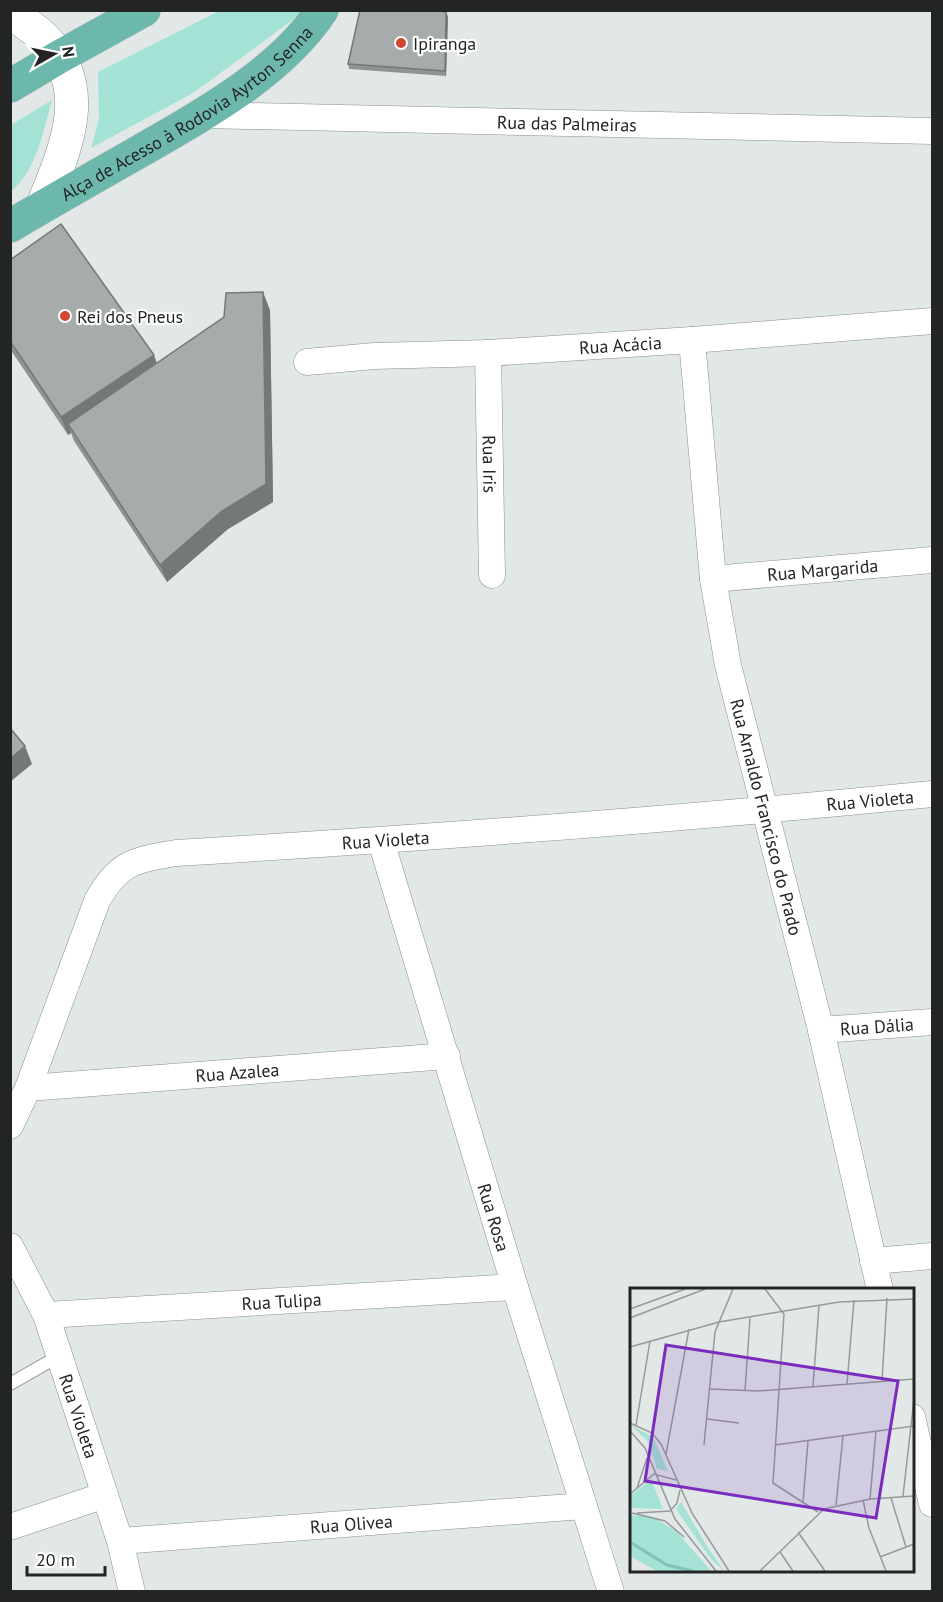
<svg xmlns="http://www.w3.org/2000/svg" width="943" height="1602" font-family="'PT Sans',sans-serif">
	<style>
		.green { fill: #a3e2d5 }
		.lines { fill: none; stroke-linecap: round; stroke-linejoin: round }
		.service-casing { stroke: #898f8e; stroke-width: 14 }
		.minor-casing { stroke: #898f8e; stroke-width: 27 }
		.secondary-casing { stroke: #898f8e; stroke-width: 34 }
		.trunk-casing { stroke: #c1c2c2; stroke-width: 34 }
		.service { stroke: #fff; stroke-width: 12 }
		.minor { stroke: #fff; stroke-width: 26 }
		.secondary { stroke: #fff; stroke-width: 33 }
		.trunk { stroke: #6cb8ac; stroke-width: 33 }
		.wall { fill: #8f9493 }
		.shaded-wall { fill: #747878 }
		.building { fill: #a6acab; stroke: #747878; stroke-width: 1.5 }
		.poi-dot { fill: #d24533; stroke: #fff; stroke-width: 2 }
		.labels { text-anchor: middle; dominant-baseline: central; stroke-width: 4.5; stroke-linejoin: round; paint-order: stroke }
		.poi-label { font-size: 18px; fill: #232525; stroke: #fff; text-anchor: start }
		.street-label { font-size: 18px; fill: #232525; stroke: #fff }
		.inset-river { fill: none; stroke: #81c4b7; stroke-width: 3 }
		.inset-road { fill: none; stroke: #969a99; stroke-width: 1.5 }
		.view { fill: #7b2cbf; fill-opacity: 0.15; stroke: #7b2cbf; stroke-width: 3 }
		.inset-edge { fill: none; stroke: #232525; stroke-width: 3 }
	</style>
	<rect width="100%" height="100%" fill="#e2e8e7"/>
	<!-- green -->
	<g class="green">
		<polygon points="219,11 305,11 193,93 91,148 99,119 98,72"/>
		<path d="M 52,100 C 43,132 37,169 11,192 L 11,125 Z"/>
	</g>
	<g class="lines">
		<defs>
			<polyline id="service" points="10,1384 59,1356"/>
			<g id="minor">
				<path id="s1" d="M 203,115 L 932,131"/>
				<path id="s2" d="M 692,340 L 713,579 L 728,665 L 821,1030 L 880,1290"/>
				<path id="s3" d="M 488,353 L 492,575"/>
				<path id="s4" d="M 307,362 L 374,356 L 488,353 L 692,340 L 932,321"/>
				<path id="s5" d="M 713,579 L 932,560"/>
				<path id="s6" d="M 381,841 L 515,1287 L 611,1592"/>
				<path id="s7" d="M 821,1030 L 932,1022"/>
				<path id="s8" d="M 28,1088 L 447,1056"/>
				<path id="s9" d="M 10,1126 L 28,1088 L 97,901 C 118,862 135,860 176,853 C 428,838 681,819 932,794"/>
				<path id="s10" d="M 10,1246 L 46,1315 L 120,1541 L 132,1592"/>
				<polyline points="873,1261 932,1256"/>
				<path id="s11" d="M 46,1315 L 515,1287"/>
				<polyline points="912,1417 932,1504"/>
				<polyline points="10,1527 105,1495"/>
				<path id="s12" d="M 120,1541 L 583,1506"/>
			</g>
			<path id="secondary" d="M 10,12 C 21,20 34,28 44,38 C 95,88 64,152 42,207"/>
			<g id="trunk">
				<polyline points="10,86 59,57 144,10"/>
				<path id="s13" d="M 10,226 C 54,200 98,175 142,150 C 204,115 282,71 322,10"/>
			</g>
		</defs>
		<!-- service casing -->
		<use href="#service" class="service-casing"/>
		<!-- minor casing -->
		<use href="#minor" class="minor-casing"/>
		<!-- secondary casing -->
		<use href="#secondary" class="secondary-casing"/>
		<!-- trunk casing -->
		<use href="#trunk" class="trunk-casing"/>
		<!-- service -->
		<use href="#service" class="service"/>
		<!-- minor -->
		<use href="#minor" class="minor"/>
		<!-- secondary -->
		<use href="#secondary" class="secondary"/>
		<!-- trunk -->
		<use href="#trunk" class="trunk"/>
	</g>
	<!-- wall -->
	<g class="wall">
		<polygon points="446,12 448,17 446,76 349,69 348,64"/>
		<polygon points="10,260 157,363 270,310 273,502 228,529 167,582 74,441 71,433 68,435 10,349"/>
	</g>
	<!-- shaded-wall -->
	<g class="shaded-wall">
		<polygon points="446,12 448,17 446,76 445,71"/>
		<polygon points="263,292 270,310 273,502 228,529 167,582 160,565"/>
		<polygon points="154,355 160,372 68,424 71,433 68,435 61,417"/>
		<polygon points="25,746 32,764 10,782 10,759"/>
	</g>
	<!-- building -->
	<g class="building">
		<polygon points="360,10 435,10 446,12 445,71 348,64"/>
		<polygon points="61,224 154,355 61,417 10,341 10,260"/>
		<polygon points="263,292 266,484 222,511 160,565 68,424 224,317 226,293"/>
		<polygon points="10,728 25,746 10,759"/>
	</g>
	<!-- markers -->
	<g class="poi-dot">
		<circle cx="401" cy="43" r="6"/>
		<circle cx="65" cy="316" r="6"/>
	</g>
	<g class="labels">
		<!-- poi labels -->
		<g class="poi-label">
			<text x="413" y="43">Ipiranga</text>
			<text x="77" y="316">Rei dos Pneus</text>
		</g>
		<!-- street labels -->
		<g class="street-label">
			<text stroke="none"><textPath href="#s13" startOffset="210">Alça de Acesso à Rodovia Ayrton Senna</textPath></text>
			<text stroke="none"><textPath href="#s1" startOffset="364">Rua das Palmeiras</textPath></text>
			<text stroke="none"><textPath href="#s4" startOffset="314">Rua Acácia</textPath></text>
			<text stroke="none"><textPath href="#s3" startOffset="111">Rua Iris</textPath></text>
			<text stroke="none"><textPath href="#s5" startOffset="110">Rua Margarida</textPath></text>
			<text stroke="none"><textPath href="#s9" startOffset="1035">Rua Violeta</textPath></text>
			<text stroke="none"><textPath href="#s2" startOffset="484">Rua Arnaldo Francisco do Prado</textPath></text>
			<text stroke="none"><textPath href="#s9" startOffset="549">Rua Violeta</textPath></text>
			<text stroke="none"><textPath href="#s7" startOffset="56">Rua Dália</textPath></text>
			<text stroke="none"><textPath href="#s8" startOffset="210">Rua Azalea</textPath></text>
			<text stroke="none"><textPath href="#s6" startOffset="393">Rua Rosa</textPath></text>
			<text stroke="none"><textPath href="#s11" startOffset="236">Rua Tulipa</textPath></text>
			<text stroke="none"><textPath href="#s10" startOffset="184">Rua Violeta</textPath></text>
			<text stroke="none"><textPath href="#s12" startOffset="232">Rua Olivea</textPath></text>
		</g>
	</g>
	<!-- overview -->
	<g transform="translate(630 1288)">
		<rect width="284" height="284" fill="#e2e8e7"/>
		<path d="M 0,137 L 23,149 L 38,183 L 27,181 L 17,152 ZM 21,191 L 33,221 L 0,220 L 0,208 ZM 51,214 L 78,260 L 94,283 L 81,271 L 46,221 ZM 0,227 L 21,228 L 46,243 L 81,283 L 27,283 L 0,268 Z" fill="#a3e2d5"/>
		<path class="inset-river" d="M 0,254 L 37,277 L 63,283"/>
		<path class="inset-road" d="M 135,1 L 154,26 L 143,195 L 188,224M 0,21 L 55,1M 0,30 L 75,1M 0,59 L 89,34 L 209,14 L 284,11M 252,93 L 257,10M 217,96 L 224,12M 183,98 L 189,18M 80,101 L 128,103 L 284,91M 115,103 L 120,30M 77,131 L 109,135M 0,135 L 22,145 L 31,156 L 62,225 L 99,283M 6,137 L 20,53M 0,143 L 15,160 L 45,231 L 86,283M 74,157 L 85,44 L 103,1M 145,157 L 284,138M 36,166 L 59,41M 7,200 L 17,170M 0,206 L 24,186 L 46,192M 273,208 L 284,111M 261,210 L 276,259M 240,211 L 246,143M 233,212 L 239,240 L 256,283M 173,214 L 178,153M 206,217 L 213,148M 2,225 L 35,233 L 54,249M 7,225 L 40,223 L 47,215 L 50,202M 168,244 L 195,283M 150,264 L 163,283M 250,269 L 284,256M 130,283 L 194,221 L 240,211 L 284,208"/>
		<path class="view" d="M 36,57 L 268,93 L 246,230 L 15,193 Z"/>
		<rect width="284" height="284" class="inset-edge"/>
	</g>
	<!-- border -->
	<rect width="943" height="1602" fill="none" stroke="#232525" stroke-width="24"/>
	<!-- north arrow -->
	<g transform="translate(54 54) rotate(81)" stroke="#ffffff" stroke-width="4.5" paint-order="stroke">
	<path d="M0-4.5L10 22L0 15L-10 22Z" fill="#232525"/>
	<text y="-9" font-size="16" font-weight="bold" text-anchor="middle" fill="#232525">N</text>
	</g>
	<!-- scale -->
	<path d="M27 1566v9h78v-9" fill="none" stroke="#232525" stroke-width="3"/>
	<text x="36" y="1566" font-size="18" fill="#232525" stroke="#ffffff" stroke-width="4.5" paint-order="stroke">20 m</text>
</svg>
